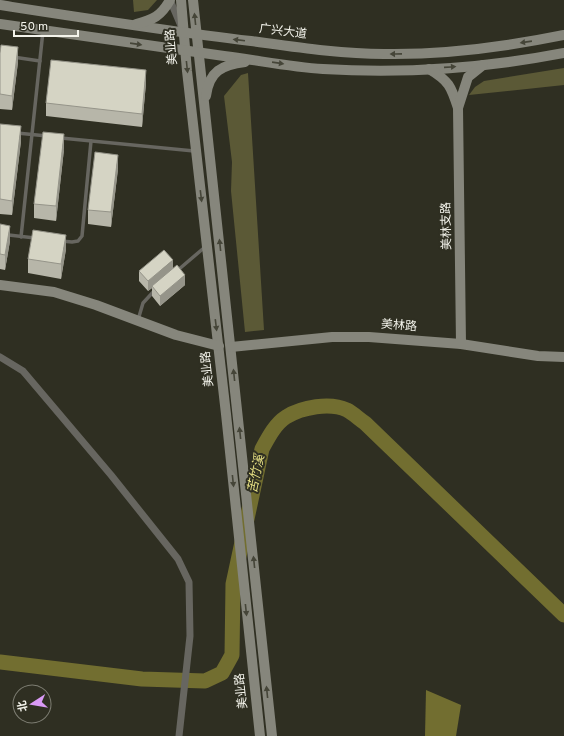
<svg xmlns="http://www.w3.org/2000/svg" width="564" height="736" font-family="Overpass,'Noto Sans SC',sans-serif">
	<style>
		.green { fill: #5b5936 }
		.water { fill: #726e30 }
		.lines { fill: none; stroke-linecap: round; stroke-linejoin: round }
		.river { stroke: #726e30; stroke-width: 15 }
		.lane { stroke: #676660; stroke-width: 3.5 }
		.street { stroke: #676660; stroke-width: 7 }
		.secondary { stroke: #86867c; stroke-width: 10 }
		.wall { fill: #b7b6a9 }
		.shaded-wall { fill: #959489 }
		.building { fill: #d5d4c4; stroke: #959489 }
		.oneway { fill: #454538 }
		.labels { text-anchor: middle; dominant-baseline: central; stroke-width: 4; stroke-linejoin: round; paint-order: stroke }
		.street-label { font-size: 12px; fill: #f3f3eb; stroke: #2f2f22 }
		.water-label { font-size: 13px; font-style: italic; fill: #e3dd82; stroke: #2f2f22 }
	</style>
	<rect width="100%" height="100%" fill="#2f2f22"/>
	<!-- green -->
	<g class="green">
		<polygon points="133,0 157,0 148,10 134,12"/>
		<polygon points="564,68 564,85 469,95 475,87 484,81"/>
		<polygon points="248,73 264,330 245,332 231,191 232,162 224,96 241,75"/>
	</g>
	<!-- water -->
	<polygon class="water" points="426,690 461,705 456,736 425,736"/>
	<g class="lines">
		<!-- river -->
		<path class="river" d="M 0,662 L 142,679 L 205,681 L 222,673 L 232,655 L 233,584 L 262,449 C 268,438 275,424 286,417 C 302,407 330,402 347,410 C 353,413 359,419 365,423 L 564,615"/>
		<!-- lane -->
		<g class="lane">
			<polyline points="13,57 40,61"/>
			<polyline points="17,133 47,136"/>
			<polyline points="61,138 194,151"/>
			<polyline points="0,234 35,238"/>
			<polyline points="21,237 43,31"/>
			<polyline points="61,241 72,242 78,241 82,236 91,141"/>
			<polyline points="178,270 205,247"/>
			<polyline points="138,320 143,303 155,290"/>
		</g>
		<!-- street -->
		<g class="street">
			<polyline points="170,0 181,26"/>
			<polyline points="0,357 23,371 111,475 178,559 189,582 190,636 179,736"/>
		</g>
		<!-- secondary -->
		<g class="secondary">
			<polyline points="181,0 187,71 226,414 260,736"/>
			<polyline points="193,0 272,736"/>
			<path d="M 0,5 C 84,18 167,31 251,41 C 295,47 340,54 384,54 C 444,55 505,47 564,35"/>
			<path d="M 0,24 C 75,35 150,46 224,56 C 257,60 290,67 323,69 C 403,74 486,68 564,53"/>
			<path d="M 136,24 C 153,20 161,16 170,0"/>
			<path d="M 429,69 C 449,81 451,86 458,108 L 461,344"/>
			<path d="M 206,96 C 209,71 222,65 245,62"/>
			<polyline points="458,108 468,77 483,65"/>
			<polyline points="0,285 54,292 96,305 176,335 219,346"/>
			<polyline points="231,347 332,337 369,337 461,344 538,356 564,357"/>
		</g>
	</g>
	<!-- wall -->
	<g class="wall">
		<polygon points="0,53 18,62 12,110 0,109"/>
		<polygon points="146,83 142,127 46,116 46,103"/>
		<polygon points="0,124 21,141 12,215 0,214"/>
		<polygon points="64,149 56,221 34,218 34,204"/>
		<polygon points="118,169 111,227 88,224 88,210"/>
		<polygon points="0,224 10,241 5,270 0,269"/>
		<polygon points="66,249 61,279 28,273 28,259"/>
		<polygon points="173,268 185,285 160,306 152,296 152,288 148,291 139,281 139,271"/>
	</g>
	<!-- shaded-wall -->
	<g class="shaded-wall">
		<polygon points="18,47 18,62 12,110 12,96"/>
		<polygon points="146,70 146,83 142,127 142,114"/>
		<polygon points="21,126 21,141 12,215 12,201"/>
		<polygon points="64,134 64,149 56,221 56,206"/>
		<polygon points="118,155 118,169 111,227 111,212"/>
		<polygon points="10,226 10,241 5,270 5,255"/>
		<polygon points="66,235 66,249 61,279 61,264"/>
		<polygon points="173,260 173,270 152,286 152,288 148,291 148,281"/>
		<polygon points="185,275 185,285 160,306 160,296"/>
	</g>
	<!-- building -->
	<g class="building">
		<polygon points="1,45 18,47 12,96 0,94 0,53"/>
		<polygon points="51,60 146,70 142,114 46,103"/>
		<polygon points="0,124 21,126 12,201 0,199"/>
		<polygon points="43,132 64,134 56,206 34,204"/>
		<polygon points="95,152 118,155 111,212 88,210"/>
		<polygon points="0,224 10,226 5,255 0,254"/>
		<polygon points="33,230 66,235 61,264 28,259"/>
		<polygon points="164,250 173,260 148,281 139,271"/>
		<polygon points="177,265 185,275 160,296 152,286"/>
	</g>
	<!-- one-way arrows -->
	<defs><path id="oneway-solid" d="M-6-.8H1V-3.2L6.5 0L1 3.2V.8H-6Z"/></defs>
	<g class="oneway">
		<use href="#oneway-solid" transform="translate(195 19) rotate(-96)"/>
		<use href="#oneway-solid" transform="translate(239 40) rotate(-173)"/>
		<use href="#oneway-solid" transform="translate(526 42) rotate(172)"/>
		<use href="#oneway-solid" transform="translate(136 44) rotate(8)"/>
		<use href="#oneway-solid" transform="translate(396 54) rotate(179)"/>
		<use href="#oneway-solid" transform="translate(278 63) rotate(8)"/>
		<use href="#oneway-solid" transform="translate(187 67) rotate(84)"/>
		<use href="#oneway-solid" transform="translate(450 67) rotate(-4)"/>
		<use href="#oneway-solid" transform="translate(201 196) rotate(83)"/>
		<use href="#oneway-solid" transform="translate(220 245) rotate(-96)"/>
		<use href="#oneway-solid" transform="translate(216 325) rotate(83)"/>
		<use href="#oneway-solid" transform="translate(234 375) rotate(-96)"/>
		<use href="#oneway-solid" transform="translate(240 433) rotate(-96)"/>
		<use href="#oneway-solid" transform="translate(233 481) rotate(84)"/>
		<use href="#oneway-solid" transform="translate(254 562) rotate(-96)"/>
		<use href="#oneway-solid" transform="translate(246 610) rotate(84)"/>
		<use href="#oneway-solid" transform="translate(267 692) rotate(-96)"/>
	</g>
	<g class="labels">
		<!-- street labels -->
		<g class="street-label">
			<text transform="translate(283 32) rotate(7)">广兴大道</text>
			<text transform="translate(172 47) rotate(-95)">美业路</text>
			<text transform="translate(447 226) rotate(-91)">美林支路</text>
			<text transform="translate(399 326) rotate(4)">美林路</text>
			<text transform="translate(208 369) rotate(-96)">美业路</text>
			<text transform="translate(242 691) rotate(-96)">美业路</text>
		</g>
		<!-- water labels -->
		<g class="water-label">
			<text transform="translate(257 474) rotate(-78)">苦竹溪</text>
		</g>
	</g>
	<!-- north arrow -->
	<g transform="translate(32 704) rotate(258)"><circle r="19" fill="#2f2f22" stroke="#7d7d72"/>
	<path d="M0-3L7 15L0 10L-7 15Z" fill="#da9af6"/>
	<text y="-6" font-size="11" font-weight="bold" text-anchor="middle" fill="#f3f3eb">北</text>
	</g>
	<!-- scale -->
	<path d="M14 30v6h64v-6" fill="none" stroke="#f3f3eb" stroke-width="2"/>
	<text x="20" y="30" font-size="12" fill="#f3f3eb" stroke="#2f2f22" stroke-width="3" paint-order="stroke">50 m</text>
</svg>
